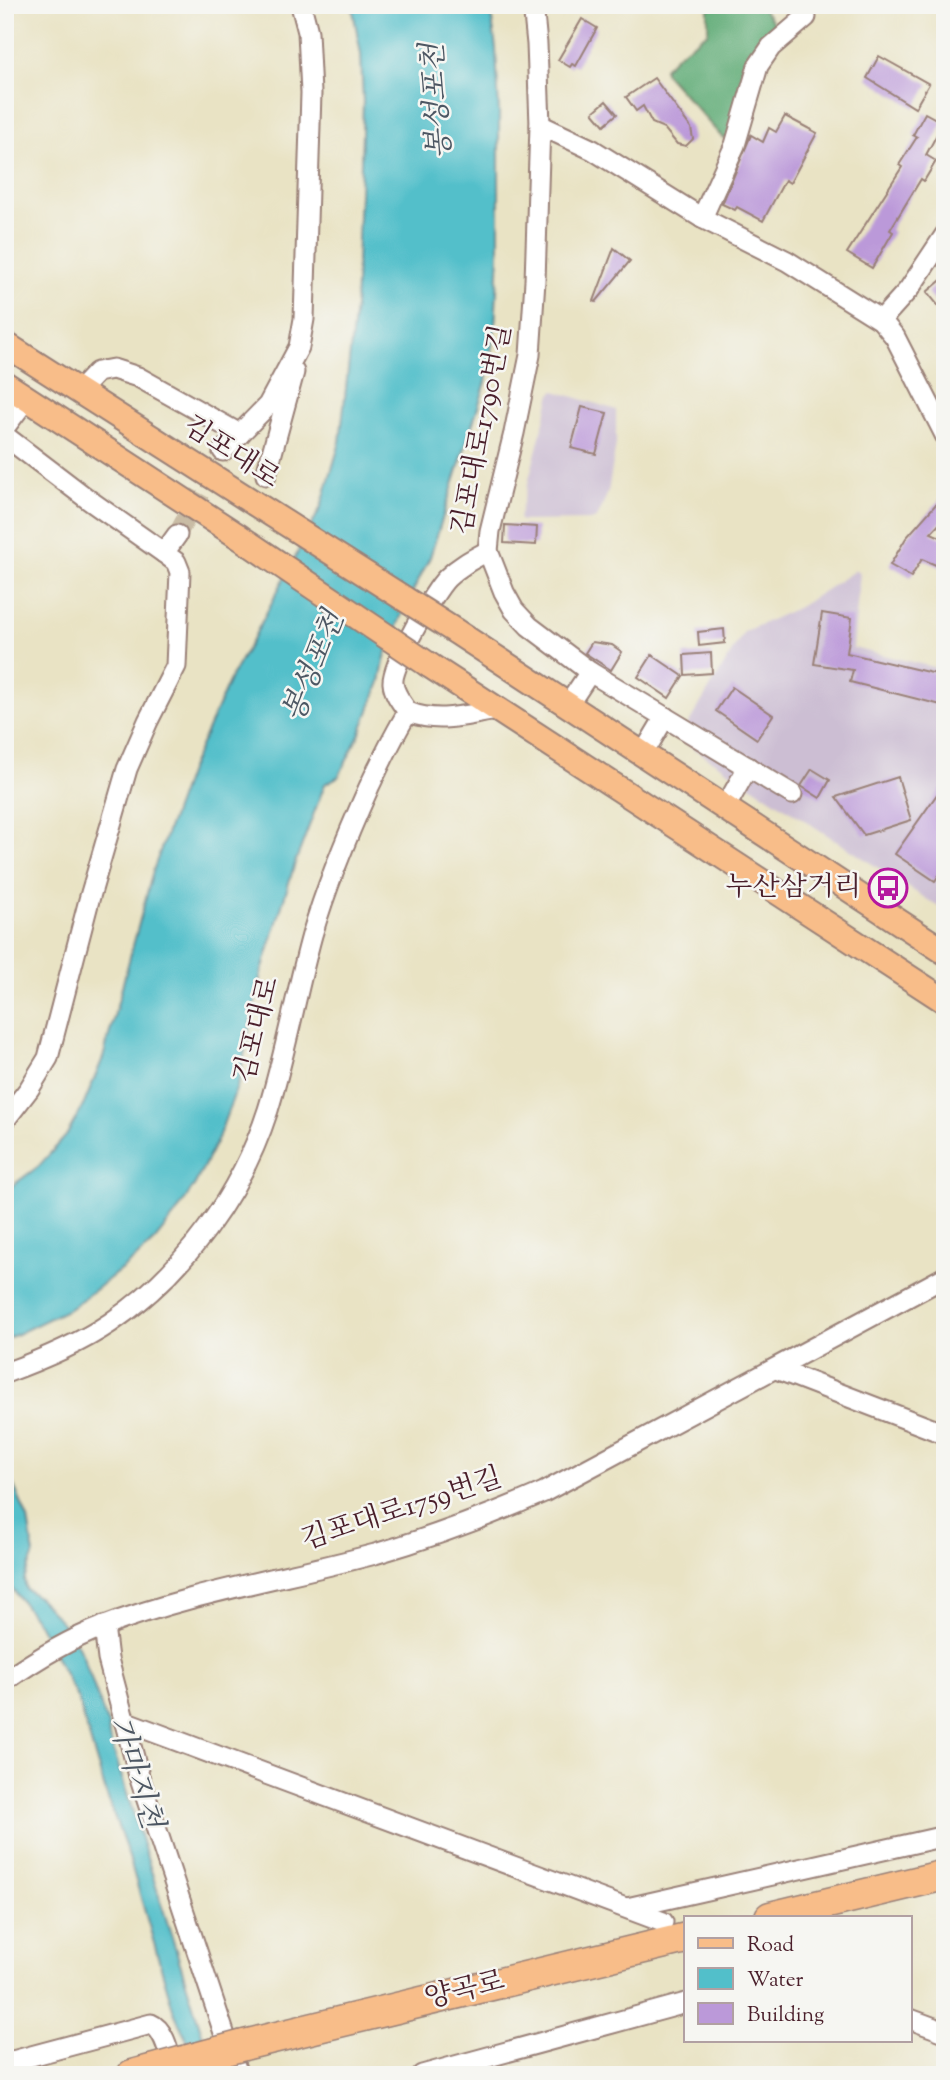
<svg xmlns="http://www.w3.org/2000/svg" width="950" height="2080" font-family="'Sorts Mill Goudy','Noto Serif KR',serif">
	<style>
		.industrial { fill: #ccbed3 }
		.forest { fill: #60ac77; stroke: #556651; stroke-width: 2 }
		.water { fill: #52bfca; stroke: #4e6f7a; stroke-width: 2 }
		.building { fill: #bb99d9 }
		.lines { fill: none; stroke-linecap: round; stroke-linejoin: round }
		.minor-tunnel { stroke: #c9bca5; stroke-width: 19; stroke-dasharray: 19 10; stroke-linecap: butt }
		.minor-casing { stroke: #9a8178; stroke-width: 23 }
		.major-casing { stroke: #9a8178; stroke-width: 28 }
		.highway-casing { stroke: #9a8178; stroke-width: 33 }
		.minor { stroke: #fff; stroke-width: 19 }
		.major { stroke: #f8bd89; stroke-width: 24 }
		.highway { stroke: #f8bd89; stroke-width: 30 }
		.major-bridge-casing { stroke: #9a8178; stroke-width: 28; stroke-linecap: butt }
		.highway-bridge-casing { stroke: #9a8178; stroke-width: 33; stroke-linecap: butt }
		.major-bridge { stroke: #f8bd89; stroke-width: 24 }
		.highway-bridge { stroke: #f8bd89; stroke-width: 30 }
		.labels { text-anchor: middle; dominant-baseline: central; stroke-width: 5; stroke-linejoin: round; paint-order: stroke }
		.street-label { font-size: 28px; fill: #4a1f2b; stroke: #f6f6f2 }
		.poi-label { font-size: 28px; fill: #4a1f2b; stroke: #f6f6f2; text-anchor: end }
		.water-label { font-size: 30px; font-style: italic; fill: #4d5763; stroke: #f6f6f2 }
	</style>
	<rect width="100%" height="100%" fill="#f6f6f2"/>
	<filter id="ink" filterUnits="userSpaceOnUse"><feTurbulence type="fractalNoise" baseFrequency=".0143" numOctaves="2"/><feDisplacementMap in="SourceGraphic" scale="14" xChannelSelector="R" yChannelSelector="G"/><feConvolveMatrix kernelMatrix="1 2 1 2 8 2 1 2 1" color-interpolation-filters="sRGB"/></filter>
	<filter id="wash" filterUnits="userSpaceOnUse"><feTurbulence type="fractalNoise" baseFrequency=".00686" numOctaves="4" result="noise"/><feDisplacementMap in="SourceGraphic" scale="28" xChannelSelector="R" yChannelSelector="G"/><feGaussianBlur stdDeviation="1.57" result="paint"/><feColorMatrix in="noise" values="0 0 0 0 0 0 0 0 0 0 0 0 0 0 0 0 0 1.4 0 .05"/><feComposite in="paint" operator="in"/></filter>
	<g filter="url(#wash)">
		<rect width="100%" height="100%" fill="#e9e3c4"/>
		<!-- industrial -->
		<g class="industrial">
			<polygon points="555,391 616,410 616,444 608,492 598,516 594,520 521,521 519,518 551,394"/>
			<polygon points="856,570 860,573 853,648 945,670 945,911 679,739 744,632 799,607"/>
		</g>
		<!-- forest -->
		<polygon class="forest" points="708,5 760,5 780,31 729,138 723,138 720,135 664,72 664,68 677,55 708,32"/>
		<!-- water -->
		<g class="water">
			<polygon points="352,5 490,5 496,48 499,114 499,255 495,327 486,382 430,557 404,609 385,657 380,682 360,733 339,776 325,784 295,863 261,974 238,1084 218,1138 195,1184 175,1215 155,1240 136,1258 71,1308 5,1340 5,1191 39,1166 66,1136 84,1104 103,1058 153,871 189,771 231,677 253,639 321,507 340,442 355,307 360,194 363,102 361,54"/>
			<polygon points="5,1465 28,1519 32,1543 34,1554 24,1580 26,1589 39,1598 70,1631 82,1654 108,1725 109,1736 215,2075 197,2075 190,2047 174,2012 129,1857 106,1793 78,1699 39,1625 11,1587 16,1557 14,1546 5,1531"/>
		</g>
		<g id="blocks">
			<!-- building -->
			<g class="building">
				<polygon points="582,19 597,28 576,66 572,64 570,67 558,60"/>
				<polygon points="879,56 929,84 915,108 867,78"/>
				<polygon points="654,78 691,128 693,139 686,146 677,144 664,128 652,123 643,106 636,111 626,97"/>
				<polygon points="606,101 617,114 604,125 593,112"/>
				<polygon points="925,113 943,123 926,155 936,161 924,181 921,179 890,230 893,232 872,268 847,253 902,167 899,165 917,137 913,135"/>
				<polygon points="785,116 817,133 790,183 785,180 763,221 737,207 735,210 722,204 751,135 763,142 769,128 776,132"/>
				<polygon points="614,248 630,261 596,302 594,301"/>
				<polygon points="945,277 945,314 927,292"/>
				<polygon points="582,407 607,413 596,454 571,448"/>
				<polygon points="945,494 945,518 931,533 945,539 945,569 922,559 911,577 890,565 906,538"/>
				<polygon points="505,525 537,527 536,545 504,543"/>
				<polygon points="822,613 852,618 847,653 945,676 945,706 850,682 853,670 814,664"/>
				<polygon points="724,629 725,643 699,646 698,632"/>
				<polygon points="592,642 612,645 622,652 611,670 585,653"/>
				<polygon points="711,653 712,673 685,675 684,655"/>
				<polygon points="652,655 683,676 669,698 638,677"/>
				<polygon points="732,687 773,715 757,739 716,711"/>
				<polygon points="812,769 830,780 820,798 801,786"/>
				<polygon points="898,777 911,820 864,835 836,797"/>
				<polygon points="945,783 945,866 935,881 895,854"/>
			</g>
		</g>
	</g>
	<g filter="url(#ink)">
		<use href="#blocks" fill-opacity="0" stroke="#9a8178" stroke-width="2"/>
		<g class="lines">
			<!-- minor-tunnel -->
			<polyline class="minor-tunnel" points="177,535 223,451"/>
			<defs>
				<g id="minor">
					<polyline points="533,5 537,44 540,125 535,281 530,355 514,433 490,531 488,551 504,592 514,610 529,626 590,672 792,794"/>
					<polyline points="540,125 593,150 702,218 787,261 881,320 895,337 945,435"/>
					<polyline points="702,218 735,145 758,66 771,47 806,17"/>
					<polyline points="881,320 909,289 945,235"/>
					<polyline points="79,391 97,372 113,369 138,377 240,434"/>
					<polyline points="5,427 27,398"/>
					<polyline points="5,436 89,500 164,553"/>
					<polyline points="223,451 268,405 299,347 304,319 311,93 308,32 301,5"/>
					<polyline points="266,475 294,372"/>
					<polyline points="568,705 590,672"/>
					<path d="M 408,712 C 439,724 465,715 497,710"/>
					<polyline points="643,754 665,717"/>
					<polyline points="725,808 748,767"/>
					<polyline points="5,1120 29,1089 48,1058 89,900 127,769 148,721 176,666 180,572 176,562 164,553 177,535"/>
					<polyline points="776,1369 945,1434"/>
					<path d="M 5,1373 C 41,1360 79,1344 110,1323 C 184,1273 241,1194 268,1110 C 286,1052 296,993 312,935 C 327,884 347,836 369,787 C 381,762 393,736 408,712 C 402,703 394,694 393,683 C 391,666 434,591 447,578 C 459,566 473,559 488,551"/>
					<polyline points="104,1626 108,1659 139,1776 238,2075"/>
					<path d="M 5,1681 C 35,1660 68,1640 102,1627 C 190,1593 285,1578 375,1554 C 433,1537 489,1516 544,1492 L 945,1277"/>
					<polyline points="124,1721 663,1922"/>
					<polyline points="627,1908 945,1836"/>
					<polyline points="910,2019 945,2032"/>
					<path d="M 5,2063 L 151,2024 C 166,2030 170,2059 175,2074"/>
					<polyline points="422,2075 686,2003"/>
				</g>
				<g id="major">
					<polyline points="5,344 254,503"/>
					<polyline points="5,384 238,536"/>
					<polyline points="455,631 945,952"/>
					<polyline points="429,665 945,1001"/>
				</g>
				<g id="highway">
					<polyline points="770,1917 945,1875"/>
					<polyline points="244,2045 686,1938"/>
					<polyline points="132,2075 162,2067"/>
				</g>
			</defs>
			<!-- minor casing -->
			<use href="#minor" class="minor-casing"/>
			<!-- major casing -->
			<use href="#major" class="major-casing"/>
			<!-- highway casing -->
			<use href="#highway" class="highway-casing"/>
			<!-- minor -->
			<use href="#minor" class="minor"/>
			<!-- major -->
			<use href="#major" class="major"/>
			<!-- highway -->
			<use href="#highway" class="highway"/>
			<defs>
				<g id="major-bridge">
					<polyline points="254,503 455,631"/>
					<polyline points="238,536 429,665"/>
				</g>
				<polyline id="highway-bridge" points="162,2067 244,2045"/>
			</defs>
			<!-- major-bridge casing -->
			<use href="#major-bridge" class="major-bridge-casing"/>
			<!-- highway-bridge casing -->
			<use href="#highway-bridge" class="highway-bridge-casing"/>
			<!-- major-bridge -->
			<use href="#major-bridge" class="major-bridge"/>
			<!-- highway-bridge -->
			<use href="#highway-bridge" class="highway-bridge"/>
		</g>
	</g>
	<!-- icons -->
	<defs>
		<symbol id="bus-ring" viewBox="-11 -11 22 22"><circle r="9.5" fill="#f6f6f2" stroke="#b5179e" stroke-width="1.5"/><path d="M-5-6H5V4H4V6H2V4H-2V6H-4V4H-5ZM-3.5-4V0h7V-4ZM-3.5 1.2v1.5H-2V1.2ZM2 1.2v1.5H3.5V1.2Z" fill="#b5179e"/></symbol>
	</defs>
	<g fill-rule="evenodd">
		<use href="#bus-ring" x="866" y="866" width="44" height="44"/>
	</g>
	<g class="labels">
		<!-- street labels -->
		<g class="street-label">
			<text transform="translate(483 430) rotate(-79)">김포대로1790번길</text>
			<text transform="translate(231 453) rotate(33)">김포대로</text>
			<text transform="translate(258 1030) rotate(-76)">김포대로</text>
			<text transform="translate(402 1510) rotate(-18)">김포대로1759번길</text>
			<text transform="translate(465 1991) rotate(-14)">양곡로</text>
		</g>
		<!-- poi labels -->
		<g class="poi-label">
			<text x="861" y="888">누산삼거리</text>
		</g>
		<!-- water labels -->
		<g class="water-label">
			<text transform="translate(438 101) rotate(-94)">봉성포천</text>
			<text transform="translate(315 667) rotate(-68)">봉성포천</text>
			<text transform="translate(134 1773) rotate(72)">가마지천</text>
		</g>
	</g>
	<!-- margin -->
	<rect width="950" height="2080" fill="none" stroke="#f6f6f2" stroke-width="28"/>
	<!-- legend -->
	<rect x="684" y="1916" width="228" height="126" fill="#f6f6f2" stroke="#b1a0a2" stroke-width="2"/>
	<rect x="698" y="1938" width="35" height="10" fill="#f8bd89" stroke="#b1a0a2" stroke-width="2"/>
	<text x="747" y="1951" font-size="21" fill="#4a1f2b">Road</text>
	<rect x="698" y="1968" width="35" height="21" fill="#52bfca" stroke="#b1a0a2" stroke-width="2"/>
	<text x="747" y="1986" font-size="21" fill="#4a1f2b">Water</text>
	<rect x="698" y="2003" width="35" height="21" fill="#bb99d9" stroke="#b1a0a2" stroke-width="2"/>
	<text x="747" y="2021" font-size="21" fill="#4a1f2b">Building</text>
</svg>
